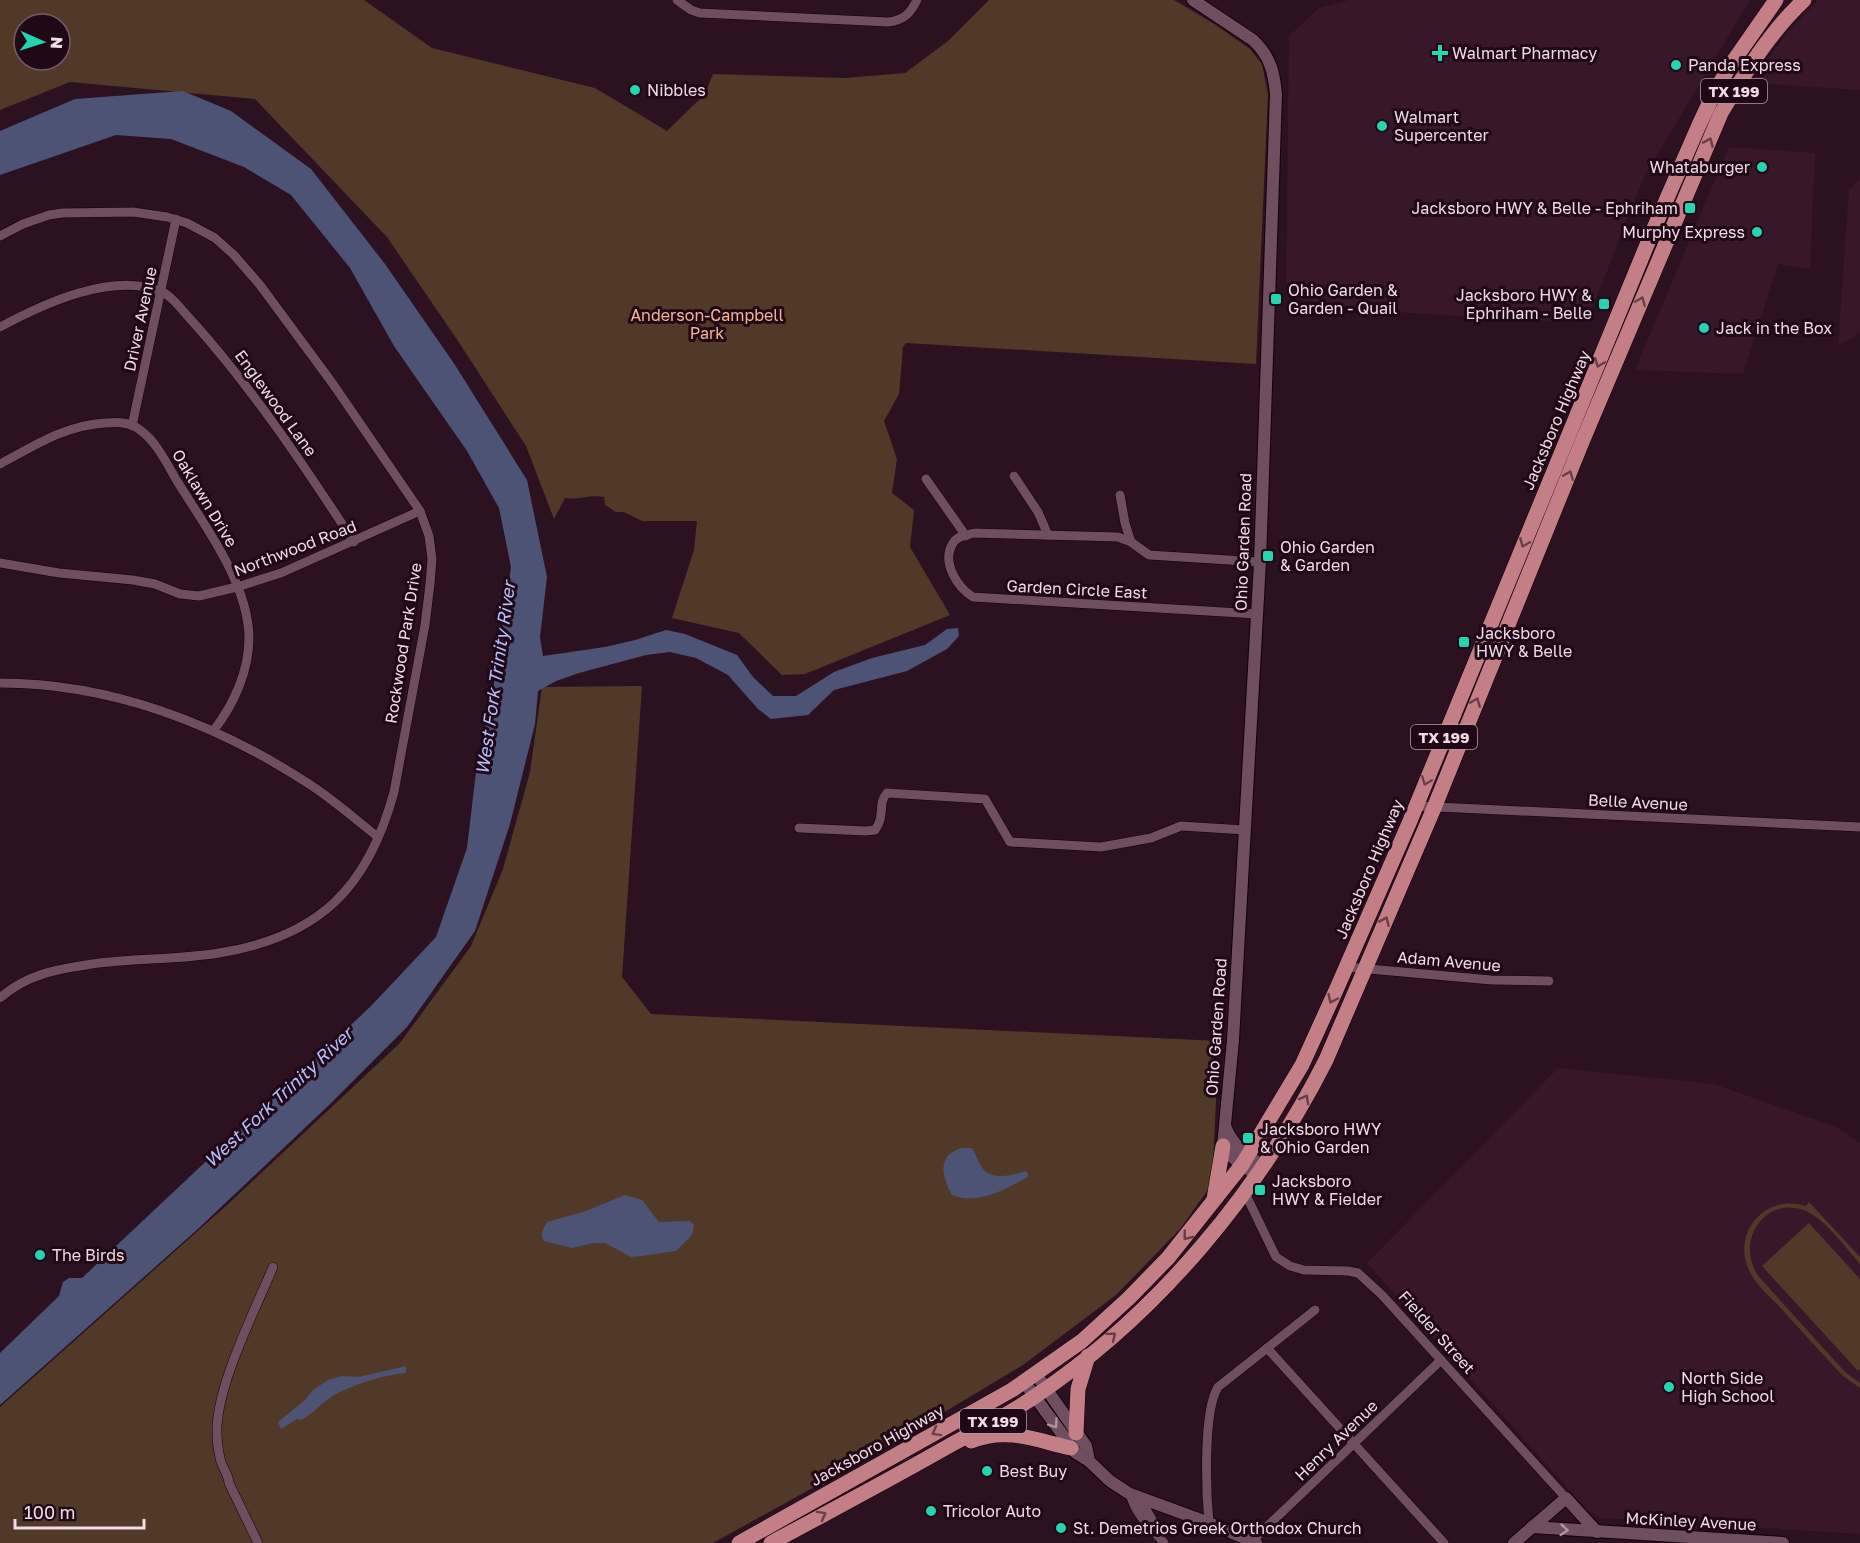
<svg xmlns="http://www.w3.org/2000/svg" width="1860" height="1543" font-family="'Golos Text',sans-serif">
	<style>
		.built { fill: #38172b }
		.green { fill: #513928; fill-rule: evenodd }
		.water { fill: #4d5375 }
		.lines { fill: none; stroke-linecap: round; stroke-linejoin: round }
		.minor-casing { stroke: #12000a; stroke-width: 10 }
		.tertiary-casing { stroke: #12000a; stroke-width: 14 }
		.primary-casing { stroke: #12000a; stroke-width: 16 }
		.minor { stroke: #6e4e5f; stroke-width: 9 }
		.tertiary { stroke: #6e4e5f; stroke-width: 12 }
		.primary { stroke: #c37f85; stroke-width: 15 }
		.oneway { stroke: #6a3e48 }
		.oneway2 { stroke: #ae95a2 }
		.poi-dot { fill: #24d5af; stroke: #210817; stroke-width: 2 }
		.labels { text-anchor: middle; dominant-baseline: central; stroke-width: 6; stroke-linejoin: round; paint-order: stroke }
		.shield { fill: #210817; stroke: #b19ca7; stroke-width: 1.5 }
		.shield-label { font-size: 15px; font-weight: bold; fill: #efdce5 }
		.poi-label { font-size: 16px; fill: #efdce5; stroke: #210817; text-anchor: start }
		.park-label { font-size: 16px; fill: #f3b790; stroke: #210817 }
		.street-label { font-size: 16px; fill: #efdce5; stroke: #210817 }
		.water-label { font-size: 18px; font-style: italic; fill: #b5c0fd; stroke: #210817 }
	</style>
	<rect width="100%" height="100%" fill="#2c1121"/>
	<!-- built -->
	<g class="built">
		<polygon points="1349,0 1750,0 1644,177 1594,304 1585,315 1548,321 1361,310 1286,297 1289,36 1319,8"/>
		<polygon points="1818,0 1860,0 1860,90 1751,83 1785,35"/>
		<polygon points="1729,147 1815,153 1810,269 1778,264 1743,374 1635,370"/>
		<polygon points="1860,178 1860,333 1838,346 1849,190"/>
		<polygon points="1558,1068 1714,1084 1836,1127 1860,1143 1860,1534 1600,1518 1588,1511 1367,1263"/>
	</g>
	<!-- green -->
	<g class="green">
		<path d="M 0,0 L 364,0 L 432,48 L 595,88 L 667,131 L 705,94 L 713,74 L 845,78 L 905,73 L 948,41 L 989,0 L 1174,0 L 1216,25 L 1250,49 L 1262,64 L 1268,94 L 1256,364 L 906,343 L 903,347 L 899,394 L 884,421 L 897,459 L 892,493 L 914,510 L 910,547 L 950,615 L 805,674 L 782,675 L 739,633 L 672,618 L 694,550 L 697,521 L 642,521 L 624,512 L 616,512 L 605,505 L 604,497 C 590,494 579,500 565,498 L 554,519 L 526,446 L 458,341 L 387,237 L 255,99 L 70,82 L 0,110 ZM 24,24 L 60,24 L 60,60 L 24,60 Z"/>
		<polygon points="642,686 622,977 651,1014 1219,1041 1212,1184 1180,1229 1116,1295 1023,1365 881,1450 713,1543 0,1543 0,1407 227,1205 400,1043 471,946 503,869 530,772 542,687"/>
		<path d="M 1809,1202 L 1860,1257 L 1860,1264 C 1846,1248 1825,1219 1806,1211 C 1764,1194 1733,1244 1760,1278 L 1846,1373 L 1860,1383 L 1860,1388 L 1843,1376 C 1821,1353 1800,1329 1778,1305 C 1768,1295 1755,1284 1749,1270 C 1740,1252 1744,1229 1759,1216 C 1772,1203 1790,1201 1806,1206 Z"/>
		<polygon points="1809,1223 1860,1279 1860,1369 1858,1371 1762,1266"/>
	</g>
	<!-- water -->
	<g class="water">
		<polygon points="183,91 231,111 311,169 385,264 455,365 527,480 547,577 540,637 543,656 605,647 635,640 666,630 685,634 737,655 753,677 773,696 796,696 834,672 872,658 925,645 947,629 958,628 959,636 947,649 907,671 834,690 808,715 771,719 758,709 728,675 696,658 670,652 646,655 579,673 556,681 538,691 535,724 510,824 475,931 407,1027 328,1106 199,1228 0,1405 0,1353 59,1296 63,1282 69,1278 82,1278 371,1006 436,937 467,848 476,772 496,673 511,567 499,508 467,451 394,346 350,268 291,195 244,167 171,139 116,135 0,175 0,131 75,99"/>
		<path d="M 962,1148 L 972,1148 C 976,1154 977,1160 981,1166 C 989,1181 1012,1176 1025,1171 L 1028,1173 L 1028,1177 C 1005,1189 978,1206 952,1195 C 942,1177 936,1155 962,1148 Z"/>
		<path d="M 625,1195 L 642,1200 L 659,1222 L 690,1221 L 694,1225 L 693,1232 L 690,1237 L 676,1251 L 642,1256 L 631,1257 L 605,1243 L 594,1243 L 572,1248 L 544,1241 C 540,1234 543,1229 547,1222 L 586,1211 Z"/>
		<path d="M 406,1366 L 406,1373 C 383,1375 351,1385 331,1397 C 320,1404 313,1414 301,1420 L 297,1419 L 281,1429 L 278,1422 L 305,1400 L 313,1390 L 328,1380 L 342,1376 L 359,1377 Z"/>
	</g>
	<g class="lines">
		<defs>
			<g id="minor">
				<path d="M 677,0 L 691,10 L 700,13 L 888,22 C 904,20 910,14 917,0"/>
				<path d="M 0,236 L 23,224 L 49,215 L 62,213 L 133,212 L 167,217 L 187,223 L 215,238 L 234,255 L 260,285 L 333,384 L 420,511 L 429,536 L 432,559 L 430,584 L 425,625 L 394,792 C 368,888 319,937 219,953 C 177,960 134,958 92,964 C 58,969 27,974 0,998"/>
				<path d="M 0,327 C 43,304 111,272 160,291 C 173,296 183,312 193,322 C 253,389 305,467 354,542"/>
				<polyline points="132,426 176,219"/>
				<path d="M 0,464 C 36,445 63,426 105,423 C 111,423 118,422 123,423 C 129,424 136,426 140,430 C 157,442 167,464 177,481 C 205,526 248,583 249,637 C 249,671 234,704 214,730"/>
				<polyline points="1014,476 1038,512 1048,535"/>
				<polyline points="926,479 966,536"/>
				<polyline points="1120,495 1125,523 1131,542"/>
				<polyline points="0,563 59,573 133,580 155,584 180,594 199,596 237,587 281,573 420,511"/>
				<path d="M 1257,614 L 973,597 C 957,587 941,562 953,543 C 957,536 967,535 974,533 L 1118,537 L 1131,542 L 1149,555 L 1260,562"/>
				<path d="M 0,683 C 111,683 217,724 309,784 C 334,800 356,820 378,837"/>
				<polyline points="1416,806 1860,827"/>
				<path d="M 799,828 L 866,831 L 875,830 C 886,815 877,804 887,793 L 985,799 L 1010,842 L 1101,847 L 1151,838 L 1181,826 L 1245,830"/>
				<polyline points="1347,967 1491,980 1549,981"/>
				<polyline points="1244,1191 1276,1257 1290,1266 1304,1270 1348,1271 1358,1273 1382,1295 1566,1498"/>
				<polyline points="1267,1348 1444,1543"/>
				<path d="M 1130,1494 C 1137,1518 1150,1525 1164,1543"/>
				<polyline points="1139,1497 1154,1523 1155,1531"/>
				<path d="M 1209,1523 C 1206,1492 1203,1411 1218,1387 L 1315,1310"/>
				<polyline points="1252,1541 1441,1360"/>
				<path d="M 258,1543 L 229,1483 C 228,1474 224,1470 221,1462 C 219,1454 217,1442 217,1434 C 215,1388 255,1311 273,1267"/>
			</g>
			<g id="tertiary">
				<path d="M 1193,0 L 1253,40 C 1270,56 1274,72 1276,94 L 1260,562 L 1233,1040 L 1223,1146 L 1233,1158 L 1249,1170"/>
				<path d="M 1225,1126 C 1233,1146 1246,1155 1263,1166"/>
				<polyline points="1036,1374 1086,1446 1089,1461"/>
				<polyline points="1024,1382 1076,1453 1089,1461 1110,1481 1130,1494 1209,1523 1256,1543"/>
				<polyline points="1532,1527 1783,1543"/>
				<polyline points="1514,1543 1566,1498 1597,1532"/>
			</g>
			<g id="primary">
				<polyline points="1214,1199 1223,1146"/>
				<polyline points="1076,1433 1078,1389 1088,1356"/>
				<path d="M 971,1441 C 1008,1427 1035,1440 1071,1448"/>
				<polyline points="739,1543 1012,1390 1082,1341 1129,1298 1168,1258 1242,1165 1302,1065 1337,988 1410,821 1651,235 1699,125 1714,93 1730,66 1776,0"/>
				<path d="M 771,1543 C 830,1511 889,1480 947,1447 C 976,1431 1006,1416 1034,1397 C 1157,1315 1259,1192 1326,1060 L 1434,808 L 1582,442 L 1721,113 C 1745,73 1769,33 1804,0"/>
			</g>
		</defs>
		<!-- minor casing -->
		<use href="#minor" class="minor-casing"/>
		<!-- tertiary casing -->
		<use href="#tertiary" class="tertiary-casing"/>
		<!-- primary casing -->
		<use href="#primary" class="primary-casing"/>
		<!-- minor -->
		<use href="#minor" class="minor"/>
		<!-- tertiary -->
		<use href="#tertiary" class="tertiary"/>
		<!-- primary -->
		<use href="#primary" class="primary"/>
	</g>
	<!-- one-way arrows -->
	<defs><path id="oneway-chevron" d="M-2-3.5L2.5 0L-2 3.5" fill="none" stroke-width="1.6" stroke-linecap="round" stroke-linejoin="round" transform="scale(1.5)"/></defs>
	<g class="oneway">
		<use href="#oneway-chevron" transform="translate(1709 142) rotate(-66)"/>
		<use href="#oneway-chevron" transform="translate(1641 301) rotate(-67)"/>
		<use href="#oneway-chevron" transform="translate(1599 363) rotate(112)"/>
		<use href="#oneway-chevron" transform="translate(1569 475) rotate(-68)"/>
		<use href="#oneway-chevron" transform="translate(1524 543) rotate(113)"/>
		<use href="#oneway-chevron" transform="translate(1476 702) rotate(-68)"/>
		<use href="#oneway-chevron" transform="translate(1426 781) rotate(112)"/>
		<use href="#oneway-chevron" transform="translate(1385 921) rotate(-66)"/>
		<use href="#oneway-chevron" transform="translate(1332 999) rotate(115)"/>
		<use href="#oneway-chevron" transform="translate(1305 1099) rotate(-61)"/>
		<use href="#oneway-chevron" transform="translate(1187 1236) rotate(129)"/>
		<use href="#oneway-chevron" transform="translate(1112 1336) rotate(-40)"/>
		<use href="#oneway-chevron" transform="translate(936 1432) rotate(151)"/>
		<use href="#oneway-chevron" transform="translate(822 1515) rotate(-29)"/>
	</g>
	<g class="oneway2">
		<use href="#oneway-chevron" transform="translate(1054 1424) rotate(54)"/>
		<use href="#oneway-chevron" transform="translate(1564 1530) rotate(5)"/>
	</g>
	<!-- markers -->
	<g class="poi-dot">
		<path d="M1437 44h6v6h6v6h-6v6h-6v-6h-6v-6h6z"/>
		<circle cx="1676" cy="65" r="6"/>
		<circle cx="635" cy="90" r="6"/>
		<circle cx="1382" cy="126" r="6"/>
		<circle cx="1762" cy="167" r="6"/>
		<rect x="1684" y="202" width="12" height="12" rx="3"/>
		<circle cx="1757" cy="232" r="6"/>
		<rect x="1270" y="293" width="12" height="12" rx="3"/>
		<rect x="1598" y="298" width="12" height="12" rx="3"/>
		<circle cx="1704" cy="328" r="6"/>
		<rect x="1262" y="550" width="12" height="12" rx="3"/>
		<rect x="1458" y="636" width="12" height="12" rx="3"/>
		<rect x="1242" y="1132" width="12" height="12" rx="3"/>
		<rect x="1254" y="1184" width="12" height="12" rx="3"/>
		<circle cx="40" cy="1255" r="6"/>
		<circle cx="1669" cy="1387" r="6"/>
		<circle cx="987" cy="1471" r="6"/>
		<circle cx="931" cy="1511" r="6"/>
		<circle cx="1061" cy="1528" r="6"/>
	</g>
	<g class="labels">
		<!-- shield labels -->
		<g class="shield">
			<rect x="1701" y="79" width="66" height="24" rx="4.5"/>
			<rect x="1411" y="725" width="66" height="24" rx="4.5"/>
			<rect x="960" y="1409" width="66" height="24" rx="4.5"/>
		</g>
		<g class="shield-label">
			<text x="1734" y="91">TX 199</text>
			<text x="1444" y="737">TX 199</text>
			<text x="993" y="1421">TX 199</text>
		</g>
		<!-- poi labels -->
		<g class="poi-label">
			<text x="1452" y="53">Walmart Pharmacy</text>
			<text x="1688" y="65">Panda Express</text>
			<text x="647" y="90">Nibbles</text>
			<text x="1394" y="117">Walmart<tspan x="1394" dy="18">Supercenter</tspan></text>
			<text x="1750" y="167" text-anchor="end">Whataburger</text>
			<text x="1678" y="208" text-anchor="end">Jacksboro HWY &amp; Belle - Ephriham</text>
			<text x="1745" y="232" text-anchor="end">Murphy Express</text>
			<text x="1288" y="290">Ohio Garden &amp;<tspan x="1288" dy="18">Garden - Quail</tspan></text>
			<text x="1592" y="295" text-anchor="end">Jacksboro HWY &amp;<tspan x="1592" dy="18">Ephriham - Belle</tspan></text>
			<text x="1716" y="328">Jack in the Box</text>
			<text x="1280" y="547">Ohio Garden<tspan x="1280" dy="18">&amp; Garden</tspan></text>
			<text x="1476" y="633">Jacksboro<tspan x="1476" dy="18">HWY &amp; Belle</tspan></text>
			<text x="1260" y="1129">Jacksboro HWY<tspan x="1260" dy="18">&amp; Ohio Garden</tspan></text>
			<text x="1272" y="1181">Jacksboro<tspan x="1272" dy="18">HWY &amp; Fielder</tspan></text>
			<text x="52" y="1255">The Birds</text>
			<text x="1681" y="1378">North Side<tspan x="1681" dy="18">High School</tspan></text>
			<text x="999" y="1471">Best Buy</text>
			<text x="943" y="1511">Tricolor Auto</text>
			<text x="1073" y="1528">St. Demetrios Greek Orthodox Church</text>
		</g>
		<!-- park labels -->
		<g class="park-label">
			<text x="707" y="315">Anderson-Campbell<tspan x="707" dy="18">Park</tspan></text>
		</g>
		<!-- street labels -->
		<g class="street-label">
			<text transform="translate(140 319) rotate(-78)">Driver Avenue</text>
			<text transform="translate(276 403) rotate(54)">Englewood Lane</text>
			<text transform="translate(1556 420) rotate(-67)">Jacksboro Highway</text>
			<text transform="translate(205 498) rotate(59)">Oaklawn Drive</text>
			<text transform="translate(1243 542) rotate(-88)">Ohio Garden Road</text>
			<text transform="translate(295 548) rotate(-21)">Northwood Road</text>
			<text transform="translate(1077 589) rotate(3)">Garden Circle East</text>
			<text transform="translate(403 643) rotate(-81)">Rockwood Park Drive</text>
			<text transform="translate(1638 802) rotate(3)">Belle Avenue</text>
			<text transform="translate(1369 869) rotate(-67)">Jacksboro Highway</text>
			<text transform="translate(1449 961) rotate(5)">Adam Avenue</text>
			<text transform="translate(1216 1027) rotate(-86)">Ohio Garden Road</text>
			<text transform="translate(1437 1332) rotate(48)">Fielder Street</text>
			<text transform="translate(1336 1440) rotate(-44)">Henry Avenue</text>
			<text transform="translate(877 1445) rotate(-29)">Jacksboro Highway</text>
			<text transform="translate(1691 1521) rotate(3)">McKinley Avenue</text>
		</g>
		<!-- water labels -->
		<g class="water-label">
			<text transform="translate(495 678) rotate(-82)">West Fork Trinity River</text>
			<text transform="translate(278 1097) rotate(-43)">West Fork Trinity River</text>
		</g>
	</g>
	<!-- north arrow -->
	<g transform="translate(42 42) rotate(93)"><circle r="28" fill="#210817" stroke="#735d69" stroke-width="1.5"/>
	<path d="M0-4.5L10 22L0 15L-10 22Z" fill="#24d5af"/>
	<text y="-9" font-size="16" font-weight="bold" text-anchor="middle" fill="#efdce5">N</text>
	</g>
	<!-- scale -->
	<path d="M15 1519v9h129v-9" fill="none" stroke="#efdce5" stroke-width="3"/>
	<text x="24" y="1519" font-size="18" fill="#efdce5" stroke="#210817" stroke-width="4.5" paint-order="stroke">100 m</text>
</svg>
